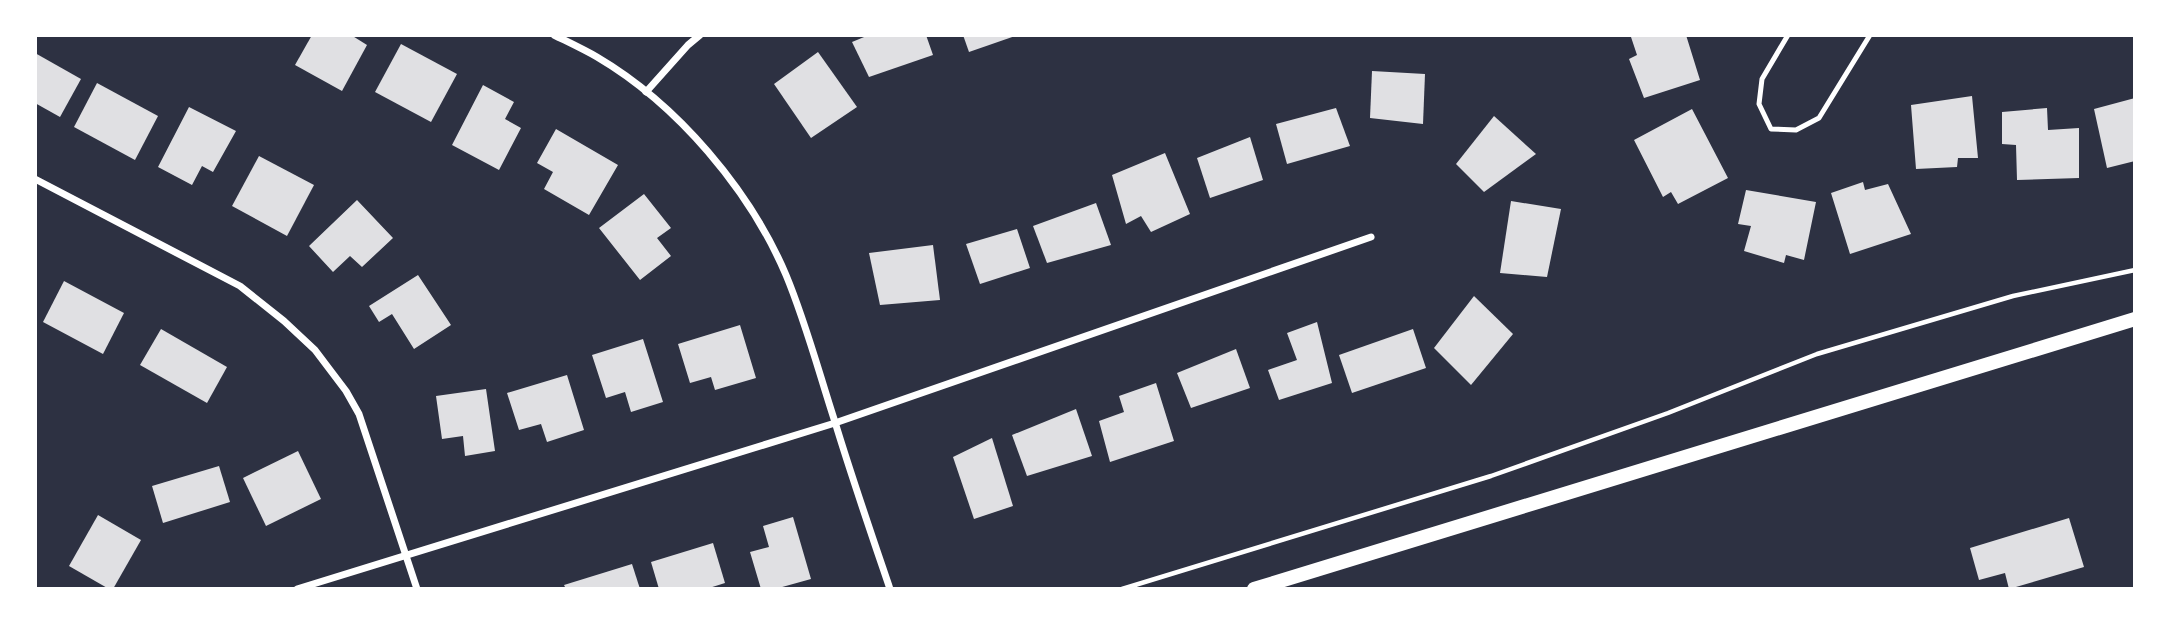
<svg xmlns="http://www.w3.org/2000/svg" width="2170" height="624" font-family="Rubik,sans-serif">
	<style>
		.building { fill: #e0e0e3 }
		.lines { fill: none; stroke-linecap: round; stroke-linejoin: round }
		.path { stroke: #fff; stroke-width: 4.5 }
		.service { stroke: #fff; stroke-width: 5 }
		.minor { stroke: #fff; stroke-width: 7 }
		.secondary { stroke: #fff; stroke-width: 14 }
	</style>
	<rect width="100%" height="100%" fill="#2d3142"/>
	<!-- building -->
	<g class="building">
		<polygon points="312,35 351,35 367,45 342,91 295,65"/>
		<polygon points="869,35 926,35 933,55 869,77 852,42"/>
		<polygon points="963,35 1018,35 969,52"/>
		<polygon points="1637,35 1686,35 1700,80 1644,98 1629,59 1637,55 1631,37"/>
		<polygon points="401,44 457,74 431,122 375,92"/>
		<polygon points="818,52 857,107 811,138 774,84"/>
		<polygon points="35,53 81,79 60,117 35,103"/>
		<polygon points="1372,71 1425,74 1423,124 1370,118"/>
		<polygon points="97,83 158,116 135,160 74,127"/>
		<polygon points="483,85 514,102 505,119 521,128 499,170 452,145"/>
		<polygon points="1972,96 1978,158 1958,158 1957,167 1916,169 1911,105"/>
		<polygon points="2135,98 2135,161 2107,168 2094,109"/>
		<polygon points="189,107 236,131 213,172 202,166 192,185 158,167"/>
		<polygon points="1336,108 1350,146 1287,164 1276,124"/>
		<polygon points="2047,108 2048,130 2079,128 2079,178 2017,180 2016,145 2002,144 2002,112"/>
		<polygon points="1692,109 1728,178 1678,204 1671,192 1663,197 1634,140"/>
		<polygon points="1494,116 1536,154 1484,192 1456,164"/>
		<polygon points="556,129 618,165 589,215 544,189 553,172 537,163"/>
		<polygon points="1250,137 1263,180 1210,198 1197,158"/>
		<polygon points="1165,153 1190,214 1151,232 1141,216 1126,224 1112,175"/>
		<polygon points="259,156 314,185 287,236 232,206"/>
		<polygon points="1863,182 1865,190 1888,184 1911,234 1850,254 1831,193"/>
		<polygon points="1746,190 1816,202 1804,260 1786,255 1784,263 1744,251 1751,226 1738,224"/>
		<polygon points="644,194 671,228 657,238 671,256 640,280 599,228"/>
		<polygon points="357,200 393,238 362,267 350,256 333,272 309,246"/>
		<polygon points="1511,201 1561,209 1547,277 1500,273"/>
		<polygon points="1096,203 1111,245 1047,263 1033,226"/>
		<polygon points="1017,229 1030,268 980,284 966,244"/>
		<polygon points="933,245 940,300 880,305 869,253"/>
		<polygon points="418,275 451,325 414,349 392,314 379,322 369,306"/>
		<polygon points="64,281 124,313 103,354 43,322"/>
		<polygon points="1474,296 1513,334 1471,385 1434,348"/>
		<polygon points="1317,322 1332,383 1279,400 1268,370 1297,360 1287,333"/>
		<polygon points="740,325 756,378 715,390 711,377 690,383 678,344"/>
		<polygon points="161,329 227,367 207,403 140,365"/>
		<polygon points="1413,329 1426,368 1352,393 1339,355"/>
		<polygon points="643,339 663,402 631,412 625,392 606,398 592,355"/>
		<polygon points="1236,349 1250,388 1191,408 1177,373"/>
		<polygon points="567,375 584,430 547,442 541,424 519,430 507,393"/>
		<polygon points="1156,383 1174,441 1110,462 1099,421 1124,412 1119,396"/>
		<polygon points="486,389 495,451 465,456 463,436 442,439 436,396"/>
		<polygon points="1076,409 1092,456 1027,476 1012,435"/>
		<polygon points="992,438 1013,506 974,519 953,457"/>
		<polygon points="298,451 321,499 266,526 243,478"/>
		<polygon points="219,466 230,502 163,523 152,486"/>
		<polygon points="98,515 141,540 113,589 109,589 69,566"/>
		<polygon points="793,517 811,579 775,589 761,589 750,552 769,547 763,526"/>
		<polygon points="2069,518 2084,567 2009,589 2005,573 1979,580 1970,548"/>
		<polygon points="713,543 725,583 706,589 659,589 651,562"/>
		<polygon points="632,564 640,589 566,589 564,585"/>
	</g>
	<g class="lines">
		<!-- path -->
		<polyline class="path" points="1122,589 1491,476 1668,413 1817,354 2013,296 2135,270"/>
		<!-- service -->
		<polyline class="service" points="1788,35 1762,79 1759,104 1771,129 1796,130 1819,118 1870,35"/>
		<!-- minor -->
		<g class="minor">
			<path d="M 554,35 C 568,42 583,49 597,57 C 677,104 750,190 786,275 C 806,323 819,373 835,422 C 852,478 871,533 890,589"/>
			<polyline points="646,92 688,45 700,35"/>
			<polyline points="35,179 240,286 284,321 315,350 346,391 359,414 417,589"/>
			<polyline points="297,589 835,423 1371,237"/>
		</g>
		<!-- secondary -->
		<polyline class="secondary" points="1254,589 2135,319"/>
	</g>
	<!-- border -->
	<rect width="2170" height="624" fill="none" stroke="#ffffff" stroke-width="74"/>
</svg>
